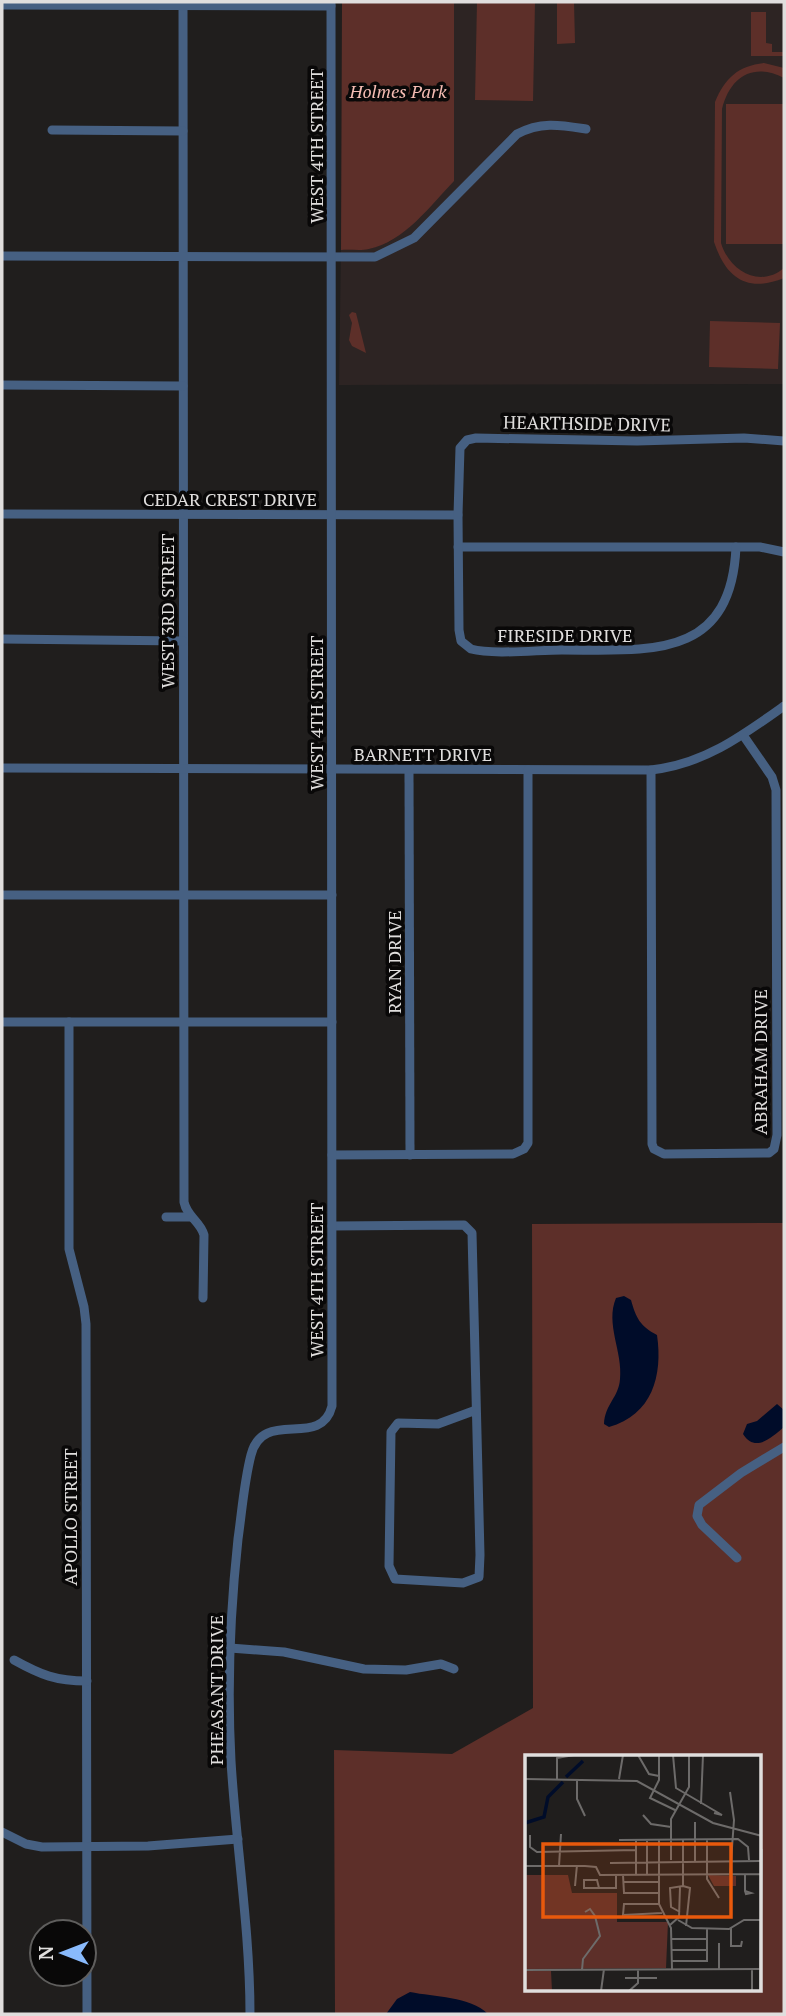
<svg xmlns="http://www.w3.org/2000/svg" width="786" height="2016" font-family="'PT Serif',serif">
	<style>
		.built { fill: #2d2423 }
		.green { fill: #5d2f29; fill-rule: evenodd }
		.water { fill: #000c29 }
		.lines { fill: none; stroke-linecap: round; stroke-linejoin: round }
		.minor { stroke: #466082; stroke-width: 9 }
		.labels { text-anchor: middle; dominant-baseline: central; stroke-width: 7; stroke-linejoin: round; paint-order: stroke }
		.park-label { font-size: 18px; font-style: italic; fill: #f5bcb3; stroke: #090808 }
		.street-label { font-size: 18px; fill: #e0dedd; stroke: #090808 }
		.inset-river { fill: none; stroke: #000c29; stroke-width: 3.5 }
		.inset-road { fill: none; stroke: #6d6b6a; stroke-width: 2 }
		.view { fill: #e8590c; fill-opacity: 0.15; stroke: #e8590c; stroke-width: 3.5 }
		.inset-edge { fill: none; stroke: #e0dedd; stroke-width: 3.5 }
	</style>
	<rect width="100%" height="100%" fill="#201e1d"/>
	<!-- built -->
	<polygon class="built" points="454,2 784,2 784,384 339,385 341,250 369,249 389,242 406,230 454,180"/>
	<!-- green -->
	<g class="green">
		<path d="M 342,2 L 454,2 L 454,181 C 431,205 404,242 369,249 C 360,251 350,249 341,250 Z"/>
		<polygon points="477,2 535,2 533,101 475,100"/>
		<polygon points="557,2 574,2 575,43 557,44"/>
		<polygon points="751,12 766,12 766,43 772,44 772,52 784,52 784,56 751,56"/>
		<path d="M 764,63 L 784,68 L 784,78 C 753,62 730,77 722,109 L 721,243 C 729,270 759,289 784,268 L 784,278 C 747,293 726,278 714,242 L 715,102 C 725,78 738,66 764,63 Z"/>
		<rect x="726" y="104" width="58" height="140"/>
		<polygon points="352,312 356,313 366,353 352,346 349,340 352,323 349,315"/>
		<polygon points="710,321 780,323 778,369 709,367"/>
		<path d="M 784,1223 L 784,2014 L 335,2014 L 334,1750 L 452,1754 L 533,1708 L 532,1224 ZM 527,1757 L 760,1757 L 760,1990 L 527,1990 Z"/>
	</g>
	<!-- water -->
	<g class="water">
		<path d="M 624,1296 L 631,1300 C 636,1318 640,1326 657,1335 C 663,1376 652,1415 609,1427 L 604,1424 C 605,1404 619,1397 620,1379 C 623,1352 605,1324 616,1298 Z"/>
		<path d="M 777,1404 L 784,1410 L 784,1427 C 771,1438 755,1453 743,1434 L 747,1424 L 757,1421 Z"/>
		<path d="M 410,1992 C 434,1997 470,1996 488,2014 L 386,2014 L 397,1999 Z"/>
	</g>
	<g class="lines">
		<!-- minor -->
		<g class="minor">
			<path d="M 183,2 L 184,1202 C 187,1217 200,1221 204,1235 L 203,1298"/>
			<polyline points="2,5 331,6"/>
			<polyline points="52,130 183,131"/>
			<path d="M 2,256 L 375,257 L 414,238 L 517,134 C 541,121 561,125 586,129"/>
			<polyline points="2,385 183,386"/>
			<polyline points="2,514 458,515"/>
			<polyline points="458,547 760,547 784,552"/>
			<path d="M 736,547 C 731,661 648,650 562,650 C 537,650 494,655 471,649 L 461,641 L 459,630 L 458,515 L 460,448 L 467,440 L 476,438 L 637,441 L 744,438 L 784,441"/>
			<polyline points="2,639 183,641"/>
			<path d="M 2,768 L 651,770 C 704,764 742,736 784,706"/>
			<polyline points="409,770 410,1155"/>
			<polyline points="651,770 652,1144 654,1149 664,1154 769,1153 774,1149 777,1135 776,790 772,777 743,735"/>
			<polyline points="2,895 332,895"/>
			<polyline points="2,1022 332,1022"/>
			<polyline points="69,1022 69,1249 84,1307 86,1324 87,2014"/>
			<polyline points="332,1155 513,1154 524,1149 528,1143 528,770"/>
			<polyline points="166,1217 191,1217"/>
			<polyline points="332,1226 464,1225 472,1233 480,1555 479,1577 463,1583 395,1579 389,1566 391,1432 398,1423 438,1424 476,1410"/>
			<polyline points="737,1558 702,1525 697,1516 699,1505 741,1473 784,1447"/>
			<polyline points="230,1648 284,1652 364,1669 406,1670 441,1664 454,1669"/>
			<path d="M 14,1660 C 41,1675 56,1681 87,1681"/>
			<polyline points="2,1832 26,1844 42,1847 148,1846 238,1839"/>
			<path d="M 250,2014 C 250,1930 236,1845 231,1761 C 227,1687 230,1613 238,1539 C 242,1511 244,1482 251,1455 C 263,1407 321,1450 332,1406 L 331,2"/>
		</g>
	</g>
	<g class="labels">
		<!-- park labels -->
		<g class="park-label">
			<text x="398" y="91">Holmes Park</text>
		</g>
		<!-- street labels -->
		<g class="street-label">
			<text transform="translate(316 146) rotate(-90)">WEST 4TH STREET</text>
			<text transform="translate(587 423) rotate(1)">HEARTHSIDE DRIVE</text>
			<text x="230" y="499">CEDAR CREST DRIVE</text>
			<text transform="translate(167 611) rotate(-90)">WEST 3RD STREET</text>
			<text x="565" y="635">FIRESIDE DRIVE</text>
			<text transform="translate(316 713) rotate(-90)">WEST 4TH STREET</text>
			<text x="423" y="754">BARNETT DRIVE</text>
			<text transform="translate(394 962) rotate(-90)">RYAN DRIVE</text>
			<text transform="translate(760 1062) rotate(-90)">ABRAHAM DRIVE</text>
			<text transform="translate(316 1280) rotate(-90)">WEST 4TH STREET</text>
			<text transform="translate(70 1517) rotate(-90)">APOLLO STREET</text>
			<text transform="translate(216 1690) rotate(-90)">PHEASANT DRIVE</text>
		</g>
	</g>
	<!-- overview -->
	<g transform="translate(525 1755)">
		<rect width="236" height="236" fill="#201e1d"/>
		<path d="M 0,120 L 43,120 L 47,138 L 92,138 L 92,167 L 143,167 L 141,213 L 0,214 ZM 183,120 L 211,121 L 211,131 L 189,131 ZM 0,216 L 26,216 L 27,236 L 0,236 Z" fill="#5d2f29"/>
		<path class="inset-river" d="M 41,22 L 58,6M 0,68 L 19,62 L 23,42 L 38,27"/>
		<path class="inset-road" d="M 113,0 L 124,19 L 134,21M 134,0 L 134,25 L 125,43 L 150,55M 148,0 L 151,33 L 197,60 L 189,58M 0,24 L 112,26 L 188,68 L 237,81M 32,24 L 32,3 L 49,0M 52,24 L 52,44 L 60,61M 94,24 L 98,0M 205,37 L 209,65 L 205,120M 176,49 L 178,0M 118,60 L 126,69 L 146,72M 5,80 L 5,92 L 12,97 L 111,95M 94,85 L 213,84 L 223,92 L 224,105M 111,85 L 111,120M 134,85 L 134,149 L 146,173 L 147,214M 182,85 L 182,124 L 194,143M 146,105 L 146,64 L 164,32 L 164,0M 170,106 L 170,67M 85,108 L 235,106M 0,111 L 60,111 L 71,112 L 75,120 L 237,119M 34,111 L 36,79M 98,120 L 99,138 L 134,138M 122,120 L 122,85M 220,120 L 220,136 L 226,138 L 221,139 L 220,136M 98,127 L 134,127M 50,131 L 52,110M 158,131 L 158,85M 158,131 L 165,133 L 161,171M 74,133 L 72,125 L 59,125 L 59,133 L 91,133 L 91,120M 134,149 L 99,149 L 98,160 L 137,158M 155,157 L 146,152 L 145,133 L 158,131M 153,165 L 167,173 L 204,174 L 219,165 L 237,165M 145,170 L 154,162 L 155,132M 206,173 L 206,191 L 216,191 L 217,186M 147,184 L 182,184M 147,195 L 182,195M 147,206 L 182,206 L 182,174M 194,214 L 194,188M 227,214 L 227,236M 0,215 L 237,214M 57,215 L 58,204 L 75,181 L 70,161 L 65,154 L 60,157M 100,223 L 132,223M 76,236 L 79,214M 104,236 L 113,228 L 113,214M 235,236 L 237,94"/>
		<path class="view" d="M 18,89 L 206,89 L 206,162 L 18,162 Z"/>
		<rect width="236" height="236" class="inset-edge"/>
	</g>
	<!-- border -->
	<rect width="786" height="2016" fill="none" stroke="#e0dedd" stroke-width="7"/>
	<!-- north arrow -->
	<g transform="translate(63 1953) rotate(270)"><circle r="33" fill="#090808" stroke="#5f5e5d" stroke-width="2"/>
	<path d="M0-5L12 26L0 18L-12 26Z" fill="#89bafc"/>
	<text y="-10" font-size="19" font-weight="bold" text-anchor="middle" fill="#e0dedd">N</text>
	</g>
</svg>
